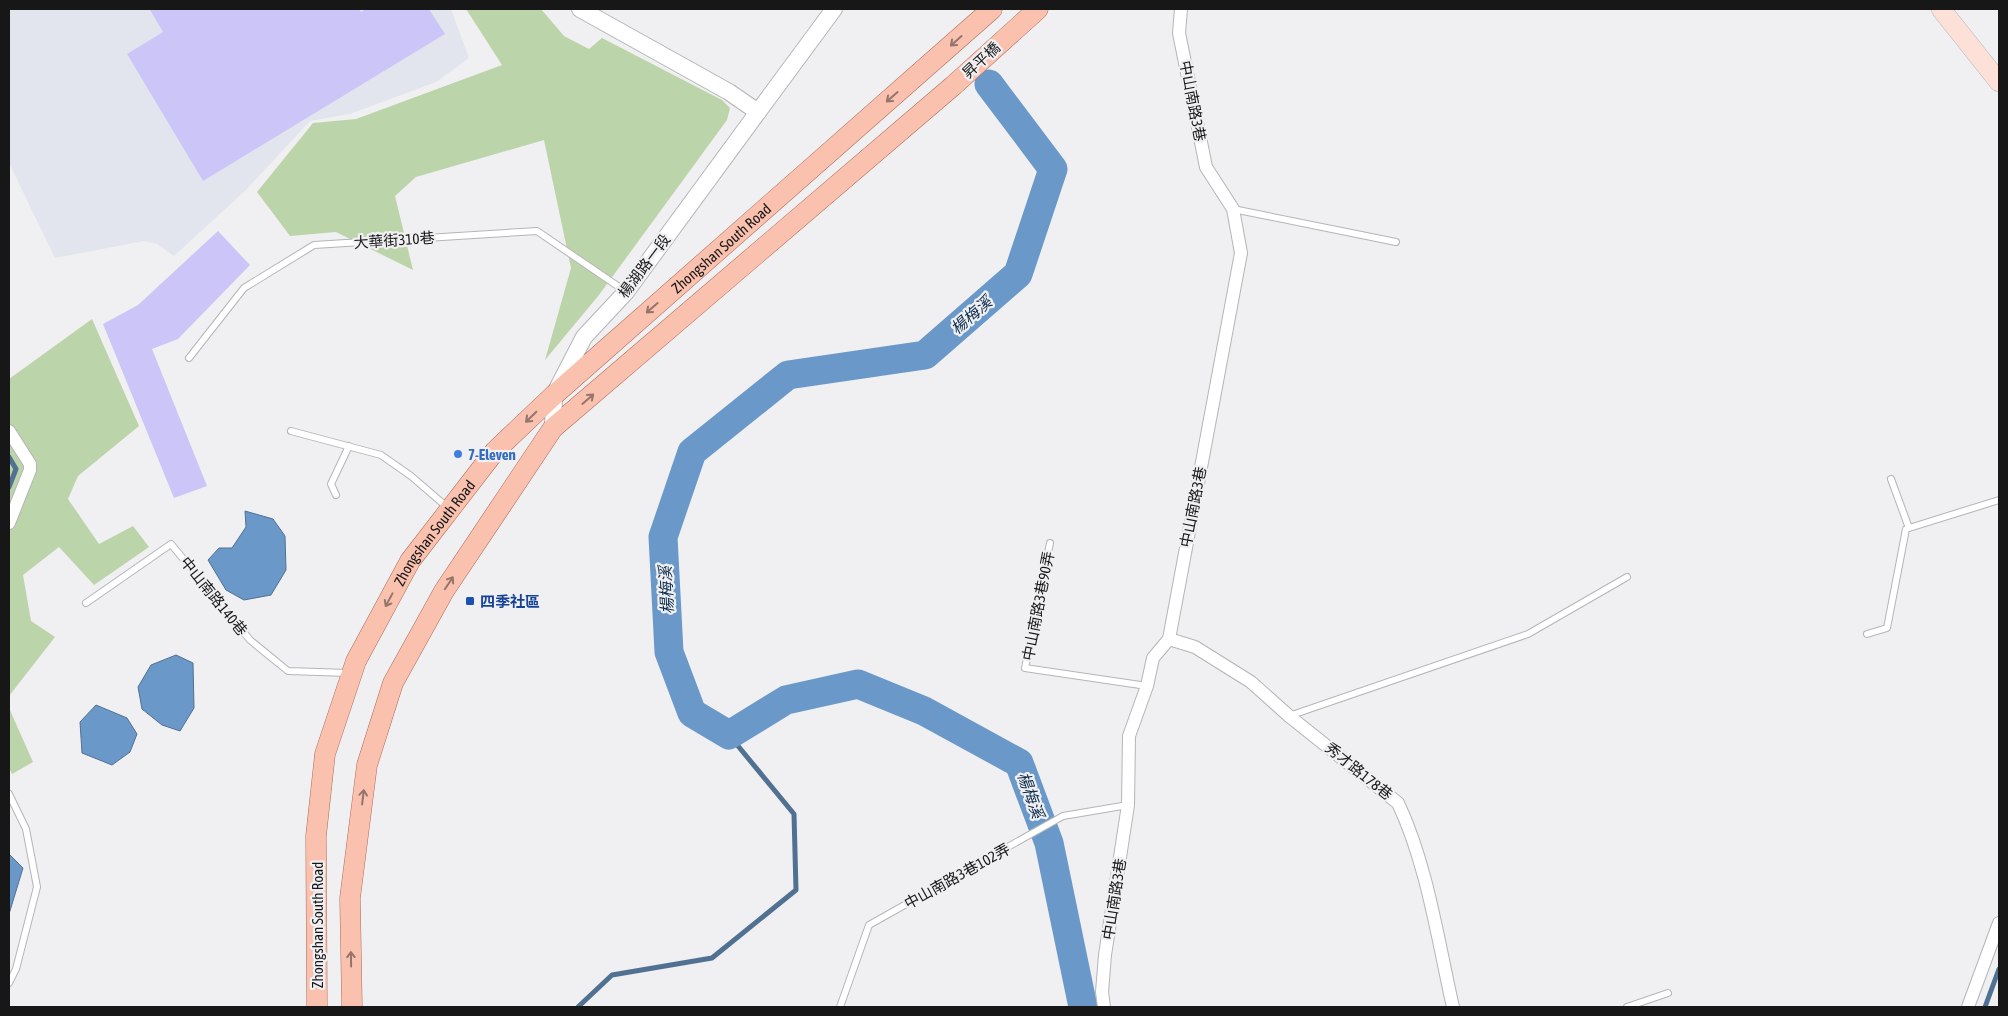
<svg xmlns="http://www.w3.org/2000/svg" width="2008" height="1016" font-family="'Asap Condensed','Noto Sans TC',sans-serif">
	<style>
		.built { fill: #e3e5ee }
		.green { fill: #bcd4aa }
		.water { fill: #6a98c8; stroke: #517193 }
		.lines { fill: none; stroke-linecap: round; stroke-linejoin: round }
		.stream { stroke: #517193; stroke-width: 5 }
		.river { stroke: #6a98c8; stroke-width: 29 }
		.building { fill: #ccc6f8 }
		.service-casing { stroke: #b4b5b7; stroke-width: 8 }
		.minor-casing { stroke: #b4b5b7; stroke-width: 14 }
		.tertiary-casing { stroke: #b4b5b7; stroke-width: 18 }
		.secondary-casing { stroke: #b4b5b7; stroke-width: 20 }
		.primary-casing { stroke: #aa6b57; stroke-width: 21 }
		.service { stroke: #fff; stroke-width: 6 }
		.minor { stroke: #fff; stroke-width: 12 }
		.tertiary { stroke: #fff; stroke-width: 16 }
		.secondary { stroke: #fde0d7; stroke-width: 19 }
		.primary { stroke: #fbc1af; stroke-width: 20 }
		.oneway { stroke: #94746b }
		.shop-dot { fill: #3f7fe0; stroke: #f0f0f2; stroke-width: 2 }
		.transit-dot { fill: #1a4fb4; stroke: #f0f0f2; stroke-width: 2 }
		.labels { text-anchor: middle; dominant-baseline: central; stroke-width: 4.5; stroke-linejoin: round; paint-order: stroke }
		.street-label { font-size: 15px; fill: #171718; stroke: #f0f0f2 }
		.shop-label { font-size: 15px; font-weight: bold; fill: #366cbe; stroke: #f0f0f2; text-anchor: start }
		.transit-label { font-size: 15px; font-weight: bold; fill: #164399; stroke: #f0f0f2; text-anchor: start }
		.water-label { font-size: 16px; font-style: italic; fill: #0a2d4d; stroke: #f0f0f2 }
	</style>
	<rect width="100%" height="100%" fill="#f0f0f2"/>
	<!-- built -->
	<polygon class="built" points="9,9 451,9 469,58 436,82 350,114 310,121 246,190 174,256 157,244 144,241 55,258 9,163"/>
	<!-- green -->
	<g class="green">
		<polygon points="466,9 541,9 564,36 589,49 602,38 722,100 730,108 727,120 599,295 545,360 571,268 544,140 416,177 395,196 413,270 336,232 290,236 257,192 313,123 356,119 502,65"/>
		<polygon points="92,319 139,426 78,476 68,499 99,544 133,526 149,547 94,585 59,547 23,575 31,621 55,637 9,696 9,379"/>
		<polygon points="9,708 33,762 12,774 9,768"/>
	</g>
	<!-- water -->
	<g class="water">
		<polygon points="245,511 273,519 285,536 286,570 271,595 244,600 226,590 208,560 219,548 232,548 246,527"/>
		<polygon points="176,655 193,663 194,708 180,731 162,725 142,709 138,687 151,665"/>
		<polygon points="96,705 127,718 137,734 130,752 112,765 82,753 80,722"/>
		<polygon points="9,854 23,868 9,914"/>
	</g>
	<g class="lines">
		<!-- stream -->
		<g class="stream">
			<polyline points="9,457 16,469 9,487"/>
			<polyline points="578,1007 612,975 712,958 796,890 794,814 729,735"/>
			<polyline points="1985,1007 1999,969"/>
		</g>
		<!-- river -->
		<polyline class="river" points="989,84 1053,169 1018,274 925,355 788,375 692,452 663,537 669,652 692,713 729,735 786,700 858,684 924,711 1019,763 1049,843 1083,1007"/>
	</g>
	<!-- building -->
	<g class="building">
		<polygon points="152,9 359,9 361,12 366,9 429,9 445,34 203,181 127,54 163,32 150,10"/>
		<polygon points="218,231 250,265 178,339 152,349 207,486 174,498 103,324 138,305"/>
	</g>
	<g class="lines">
		<defs>
			<g id="service">
				<polyline points="1233,209 1396,242"/>
				<polyline points="189,358 244,288 314,245 537,231 625,291"/>
				<polyline points="291,431 381,455 411,476 447,507"/>
				<polyline points="1891,479 1909,528"/>
				<polyline points="336,495 331,484 349,446"/>
				<polyline points="1050,543 1025,668 1147,686"/>
				<polyline points="86,603 171,544 250,640 288,671 349,673"/>
				<polyline points="1867,634 1887,628 1906,529 1999,500"/>
				<polyline points="1289,716 1528,634 1627,577"/>
				<polyline points="9,794 26,829 37,887 16,969 9,983"/>
				<polyline points="840,1007 869,925 1063,816 1128,805"/>
				<polyline points="1627,1007 1668,993"/>
			</g>
			<g id="minor">
				<polyline points="9,431 30,464 30,470 9,523"/>
				<path d="M 1169,639 L 1195,647 L 1251,682 L 1289,716 L 1398,803 C 1427,864 1438,941 1453,1007"/>
				<polyline points="1104,1007 1102,992 1105,955 1128,805 1129,736 1147,686 1153,658 1169,639 1241,253 1233,209 1206,167 1179,33 1181,9"/>
				<polyline points="1968,1007 1999,923"/>
			</g>
			<g id="tertiary">
				<polyline points="580,9 729,92 758,112 834,9"/>
				<polyline points="553,428 554,395 584,337 626,292 758,112"/>
			</g>
			<polyline id="secondary" points="1941,9 1999,82"/>
			<g id="primary">
				<path id="s1" d="M 317,1007 L 316,836 L 325,754 L 356,661 L 410,561 L 495,451 L 554,395 L 992,9"/>
				<polyline points="352,1007 350,898 367,765 393,683 444,591 553,428 954,85 1038,9"/>
			</g>
		</defs>
		<!-- service casing -->
		<use href="#service" class="service-casing"/>
		<!-- minor casing -->
		<use href="#minor" class="minor-casing"/>
		<!-- tertiary casing -->
		<use href="#tertiary" class="tertiary-casing"/>
		<!-- secondary casing -->
		<use href="#secondary" class="secondary-casing"/>
		<!-- primary casing -->
		<use href="#primary" class="primary-casing"/>
		<!-- service -->
		<use href="#service" class="service"/>
		<!-- minor -->
		<use href="#minor" class="minor"/>
		<!-- tertiary -->
		<use href="#tertiary" class="tertiary"/>
		<!-- secondary -->
		<use href="#secondary" class="secondary"/>
		<!-- primary -->
		<use href="#primary" class="primary"/>
	</g>
	<!-- one-way arrows -->
	<defs><path id="oneway-shaft" d="M-6 0H5M1.5-3L5.5 0L1.5 3" fill="none" stroke-width="1.6" stroke-linecap="round" stroke-linejoin="round" transform="scale(1.25)"/></defs>
	<g class="oneway">
		<use href="#oneway-shaft" transform="translate(956 41) rotate(138)"/>
		<use href="#oneway-shaft" transform="translate(892 97) rotate(139)"/>
		<use href="#oneway-shaft" transform="translate(652 308) rotate(139)"/>
		<use href="#oneway-shaft" transform="translate(588 399) rotate(-41)"/>
		<use href="#oneway-shaft" transform="translate(531 417) rotate(136)"/>
		<use href="#oneway-shaft" transform="translate(449 583) rotate(-56)"/>
		<use href="#oneway-shaft" transform="translate(389 600) rotate(118)"/>
		<use href="#oneway-shaft" transform="translate(363 797) rotate(-83)"/>
		<use href="#oneway-shaft" transform="translate(351 959) rotate(-91)"/>
	</g>
	<!-- markers -->
	<circle class="shop-dot" cx="458" cy="454" r="5"/>
	<rect class="transit-dot" x="465" y="596" width="10" height="10" rx="2.5"/>
	<g class="labels">
		<!-- street labels -->
		<g class="street-label">
			<text transform="translate(981 60) rotate(-43)">昇平橋</text>
			<text transform="translate(1193 101) rotate(79)">中山南路3巷</text>
			<text transform="translate(394 240) rotate(-4)">大華街310巷</text>
			<text stroke="none"><textPath href="#s1" startOffset="908">Zhongshan South Road</textPath></text>
			<text transform="translate(644 266) rotate(-53)">楊湖路一段</text>
			<text transform="translate(1193 507) rotate(-79)">中山南路3巷</text>
			<text stroke="none"><textPath href="#s1" startOffset="502">Zhongshan South Road</textPath></text>
			<text transform="translate(214 596) rotate(51)">中山南路140巷</text>
			<text transform="translate(1038 606) rotate(-79)">中山南路3巷90弄</text>
			<text transform="translate(1359 771) rotate(39)">秀才路178巷</text>
			<text transform="translate(957 876) rotate(-29)">中山南路3巷102弄</text>
			<text transform="translate(1114 899) rotate(-81)">中山南路3巷</text>
			<text transform="translate(317 925) rotate(-90)">Zhongshan South Road</text>
		</g>
		<!-- shop labels -->
		<g class="shop-label">
			<text x="468" y="454">7-Eleven</text>
		</g>
		<!-- transit labels -->
		<g class="transit-label">
			<text x="480" y="601">四季社區</text>
		</g>
		<!-- water labels -->
		<g class="water-label">
			<text transform="translate(971 315) rotate(-41)">楊梅溪</text>
			<text transform="translate(666 590) rotate(-93)">楊梅溪</text>
			<text transform="translate(1031 795) rotate(70)">楊梅溪</text>
		</g>
	</g>
	<!-- border -->
	<rect width="2008" height="1016" fill="none" stroke="#171718" stroke-width="20"/>
</svg>
